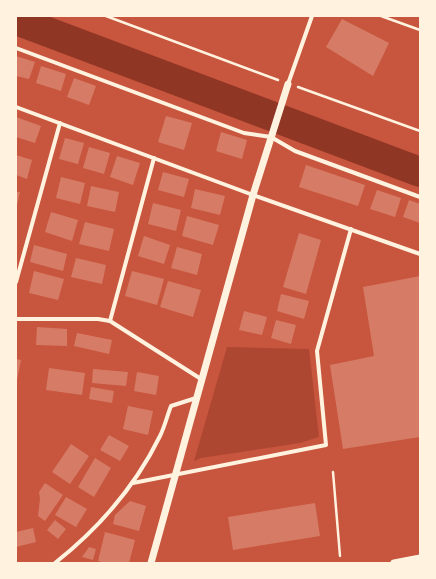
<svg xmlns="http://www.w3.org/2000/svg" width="436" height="579" font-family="Lato,sans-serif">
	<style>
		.green { fill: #ae4732 }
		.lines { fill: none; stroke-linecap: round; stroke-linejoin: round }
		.river { stroke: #8f3625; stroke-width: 30 }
		.building { fill: #d67c66 }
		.path { stroke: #fff3e0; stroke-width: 2.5 }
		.minor { stroke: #fff3e0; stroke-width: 4 }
		.tertiary { stroke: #fff3e0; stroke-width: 7 }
	</style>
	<rect width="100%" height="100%" fill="#c8553d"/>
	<!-- green -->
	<polygon class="green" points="227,347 309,349 319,437 300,443 201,458 194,461"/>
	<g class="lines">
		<!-- river -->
		<polyline class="river" points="16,20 420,172"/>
	</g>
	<!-- building -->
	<g class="building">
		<polygon points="342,19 389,43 373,76 326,47"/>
		<polygon points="16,56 35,62 29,79 16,76"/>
		<polygon points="41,66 66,74 61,91 36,83"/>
		<polygon points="74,78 96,86 89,105 67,97"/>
		<polygon points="166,116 192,123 184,150 158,142"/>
		<polygon points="16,117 41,126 35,143 16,137"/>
		<polygon points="221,132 247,140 242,159 216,151"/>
		<polygon points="65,138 84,143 78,164 59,159"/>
		<polygon points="89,147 110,153 104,174 83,168"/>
		<polygon points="16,155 32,160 27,179 16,175"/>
		<polygon points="117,156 140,163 133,185 110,177"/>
		<polygon points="306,165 365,185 358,206 299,187"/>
		<polygon points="163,172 189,179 184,197 158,190"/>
		<polygon points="61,177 85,183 80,204 56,198"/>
		<polygon points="91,186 119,192 115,212 87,206"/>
		<polygon points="195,189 225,196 220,215 191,208"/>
		<polygon points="377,190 401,198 395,217 370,209"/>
		<polygon points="16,192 20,192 17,205 16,205"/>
		<polygon points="409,200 420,204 420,223 403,217"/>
		<polygon points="153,203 181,210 176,231 148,224"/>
		<polygon points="51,212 78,220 72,241 45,232"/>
		<polygon points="187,216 219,225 213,245 182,236"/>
		<polygon points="85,222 114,229 109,251 79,244"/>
		<polygon points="299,233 321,240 306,294 283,287"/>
		<polygon points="144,236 170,245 164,264 138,256"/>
		<polygon points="34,245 67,254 63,271 30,262"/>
		<polygon points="177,247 202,254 197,275 171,268"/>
		<polygon points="76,258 106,265 102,284 71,277"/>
		<polygon points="34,271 64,279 58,300 29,293"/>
		<polygon points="132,271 164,279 157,305 125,296"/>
		<polygon points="420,276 420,437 343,449 330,365 374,356 363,287"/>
		<polygon points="168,281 201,290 193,317 160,307"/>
		<polygon points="281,294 309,301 304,319 277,311"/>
		<polygon points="244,311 267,317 262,335 239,330"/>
		<polygon points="276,320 296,325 291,344 271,338"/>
		<polygon points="37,327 67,329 67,346 36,345"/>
		<polygon points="77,333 112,340 109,354 74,346"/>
		<polygon points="16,359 21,360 17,380 16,380"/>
		<polygon points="49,368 85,373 82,395 46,390"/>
		<polygon points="93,369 128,372 126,386 92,383"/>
		<polygon points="137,372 159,376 156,395 134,391"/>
		<polygon points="91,387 114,391 112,403 89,399"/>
		<polygon points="128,406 153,411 148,435 123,429"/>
		<polygon points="109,435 129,446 120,461 100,450"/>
		<polygon points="71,444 89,456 70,484 52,472"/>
		<polygon points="95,458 111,468 94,497 78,487"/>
		<polygon points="45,483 63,495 45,521 38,516 40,499 39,492"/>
		<polygon points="66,497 87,509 76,527 55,515"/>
		<polygon points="130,501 146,506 139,531 113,524 115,515"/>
		<polygon points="315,503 320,536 233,550 228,517"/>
		<polygon points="55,520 66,529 58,539 47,530"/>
		<polygon points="33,528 36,542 16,547 16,532"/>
		<polygon points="105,532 135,540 129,563 106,563 98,561"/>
		<polygon points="89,547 96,549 93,560 82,557"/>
	</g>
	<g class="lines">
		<!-- path -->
		<g class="path">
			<polyline points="106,16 278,80"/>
			<polyline points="381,16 420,30"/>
			<polyline points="298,87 420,131"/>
			<polyline points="333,472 340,556"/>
		</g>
		<!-- minor -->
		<g class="minor">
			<polyline points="16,48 244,133 271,137 295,151 420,197"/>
			<polyline points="288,84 312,16"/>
			<polyline points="16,107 253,195 420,254"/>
			<polyline points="16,282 60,123"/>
			<polyline points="16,319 98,319 110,321 201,379"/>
			<polyline points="110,321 154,158"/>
			<polyline points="133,483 326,445 317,351 351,229"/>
			<path d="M 55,563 C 98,529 136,485 160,436 C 165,426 167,416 171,406 L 196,398"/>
		</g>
		<!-- tertiary -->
		<g class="tertiary">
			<polyline points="151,563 253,195 288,84"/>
			<polyline points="394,563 420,558"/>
		</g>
	</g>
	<!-- border -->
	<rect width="436" height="579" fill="none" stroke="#fff3e0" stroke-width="34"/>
</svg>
